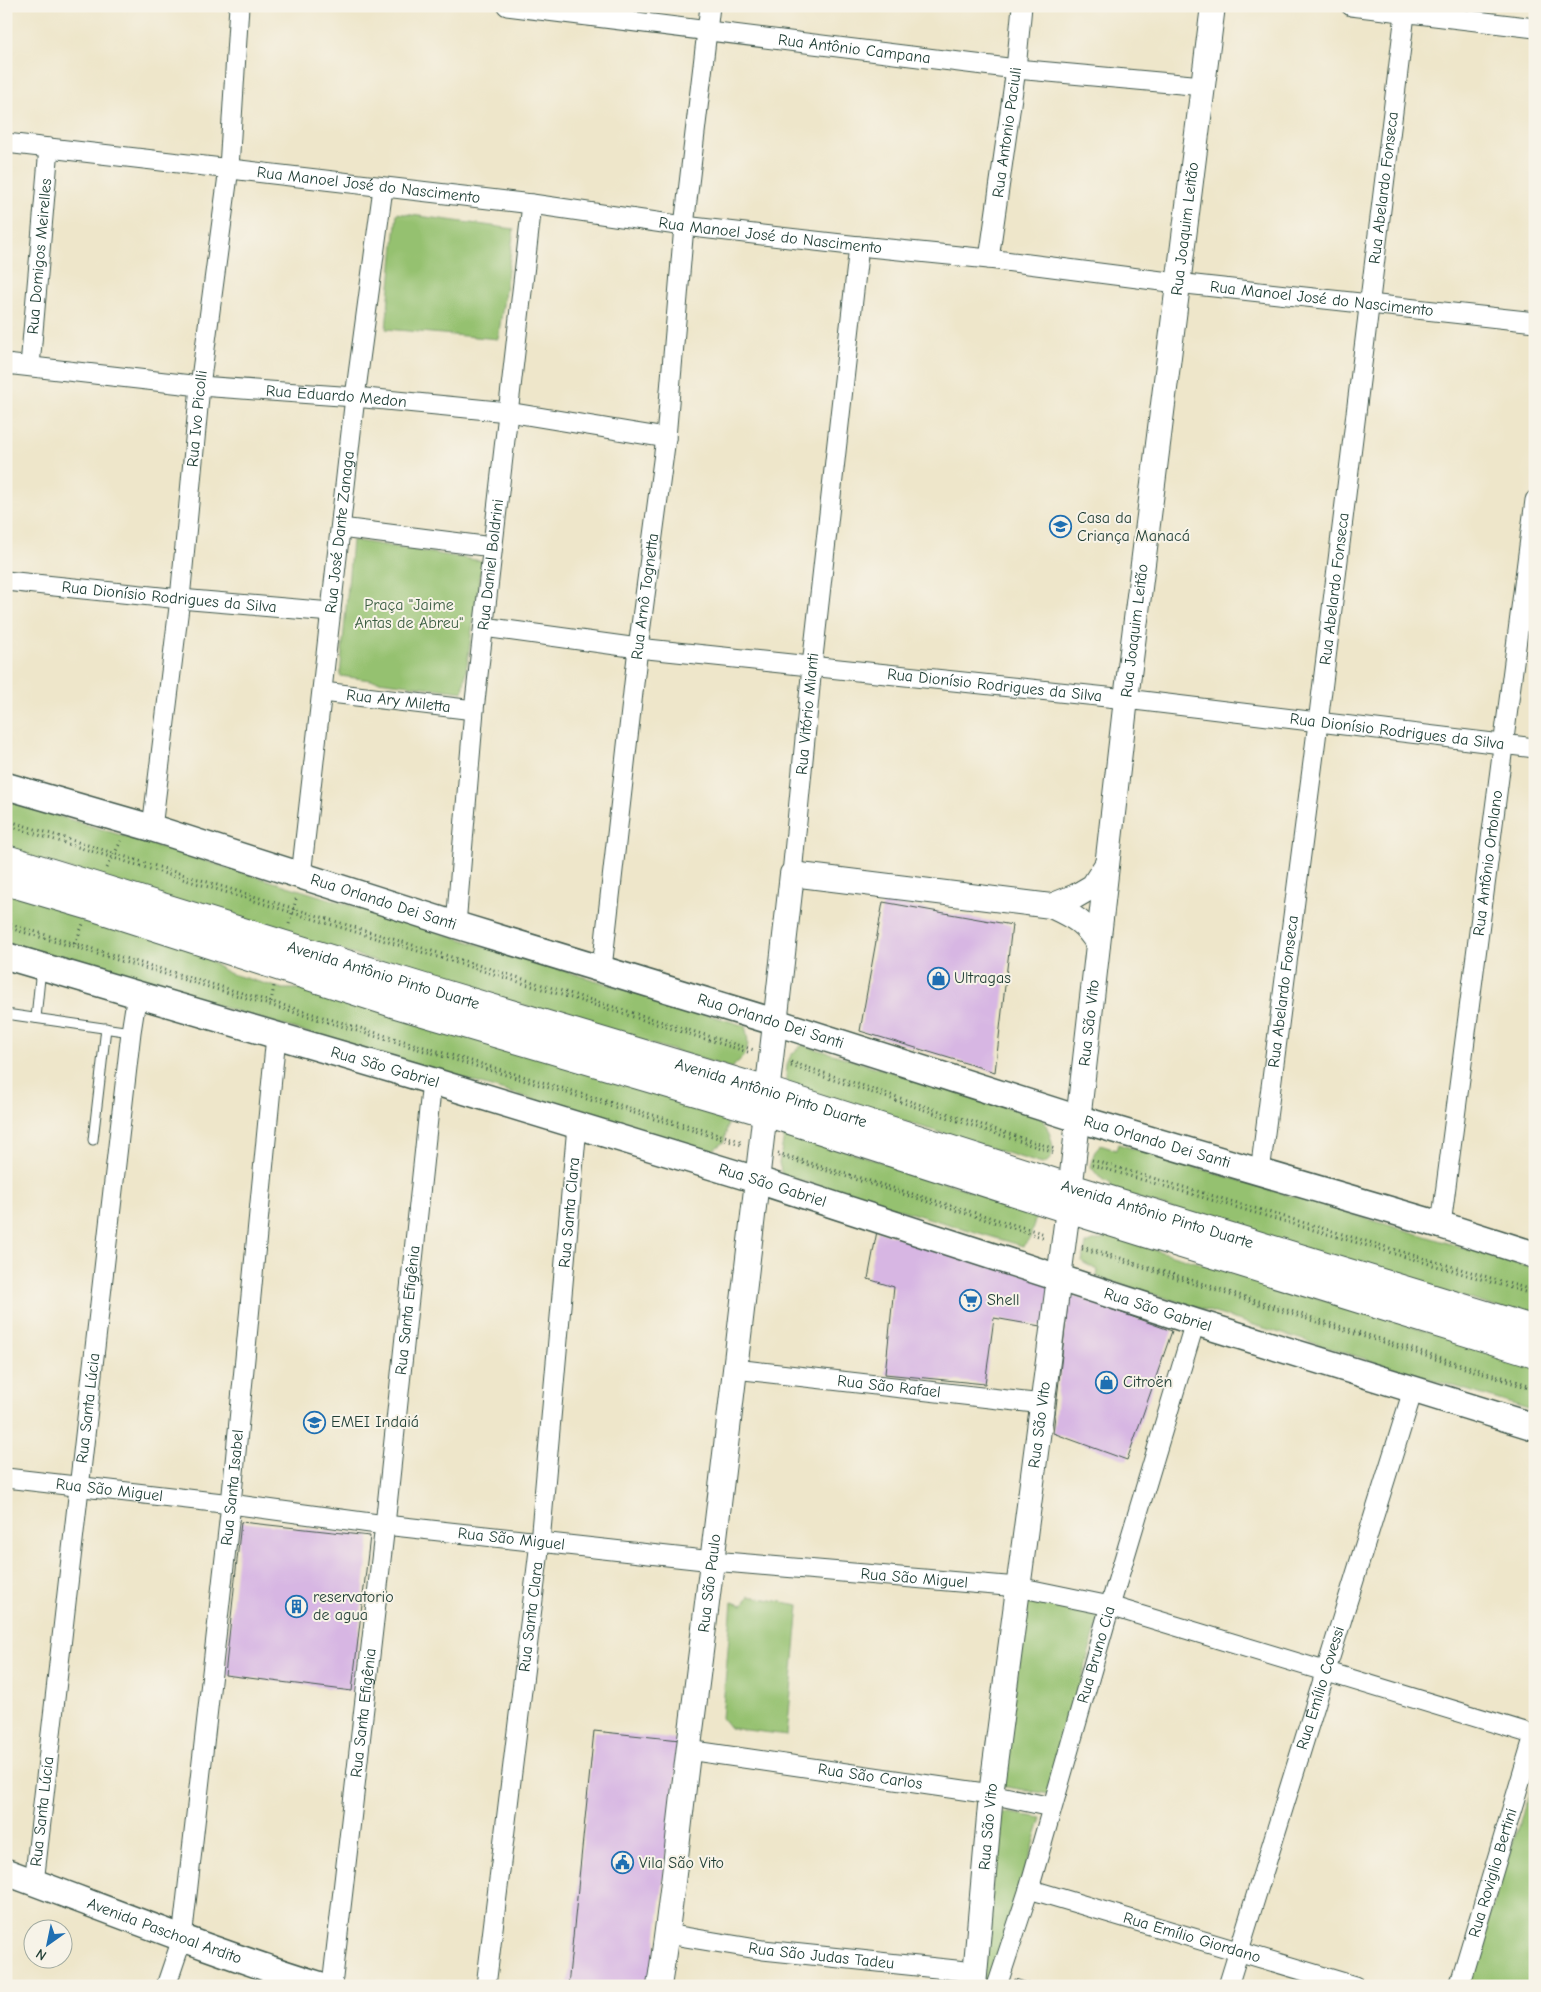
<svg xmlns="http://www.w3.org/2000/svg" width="1541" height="1992" font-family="'Comic Neue',sans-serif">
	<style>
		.green { fill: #95c16f; stroke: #5a7f52 }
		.building { fill: #d7b6e3 }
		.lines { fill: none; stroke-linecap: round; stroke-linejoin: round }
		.service-casing { stroke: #3e564a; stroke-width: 11 }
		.minor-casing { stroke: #3e564a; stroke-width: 21 }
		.tertiary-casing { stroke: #3e564a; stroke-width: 26 }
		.secondary-casing { stroke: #3e564a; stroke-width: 29 }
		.primary-casing { stroke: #3e564a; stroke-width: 30 }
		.path { stroke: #3e564a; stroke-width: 3; stroke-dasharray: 1 4; stroke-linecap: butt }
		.service { stroke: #fff; stroke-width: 9 }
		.minor { stroke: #fff; stroke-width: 19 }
		.tertiary { stroke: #fff; stroke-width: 24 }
		.secondary { stroke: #fff; stroke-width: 26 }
		.primary { stroke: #fff; stroke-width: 28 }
		.labels { text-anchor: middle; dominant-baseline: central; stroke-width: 4; stroke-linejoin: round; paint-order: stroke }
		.street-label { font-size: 16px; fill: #1f3d34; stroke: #f7f3e8 }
		.poi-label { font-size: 16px; fill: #1f3d34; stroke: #f7f3e8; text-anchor: start }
		.park-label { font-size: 16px; fill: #3c5e43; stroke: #f7f3e8 }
	</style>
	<rect width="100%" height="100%" fill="#f7f3e8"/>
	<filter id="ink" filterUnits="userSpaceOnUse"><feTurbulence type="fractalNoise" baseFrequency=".02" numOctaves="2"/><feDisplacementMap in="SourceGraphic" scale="10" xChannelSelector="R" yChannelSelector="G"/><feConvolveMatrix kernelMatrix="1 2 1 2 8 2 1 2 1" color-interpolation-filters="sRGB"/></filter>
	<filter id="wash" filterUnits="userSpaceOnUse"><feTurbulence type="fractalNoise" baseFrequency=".0096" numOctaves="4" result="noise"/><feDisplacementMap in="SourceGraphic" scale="20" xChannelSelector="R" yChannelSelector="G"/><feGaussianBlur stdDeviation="1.12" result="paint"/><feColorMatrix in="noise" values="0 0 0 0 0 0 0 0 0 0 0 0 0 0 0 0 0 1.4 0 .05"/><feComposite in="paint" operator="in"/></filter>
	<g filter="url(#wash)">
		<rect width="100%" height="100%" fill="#eee6ca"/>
		<!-- green -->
		<g class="green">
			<polygon points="397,213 514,229 498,339 386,329"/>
			<polygon points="352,540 482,561 463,692 340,676"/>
			<path d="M 6,800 L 745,1026 C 751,1048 748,1054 731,1068 L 6,850 Z"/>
			<polygon points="6,889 190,947 228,973 283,989 325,989 712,1106 728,1124 724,1142 710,1152 6,943"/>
			<path d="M 803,1045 L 1043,1118 C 1049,1132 1062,1158 1042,1164 L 786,1085 C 786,1066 786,1055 803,1045 Z"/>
			<polygon points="785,1131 1037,1212 1030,1238 1023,1246 782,1175 779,1163"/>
			<path d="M 1118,1144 L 1535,1269 L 1535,1319 L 1110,1190 L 1111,1184 L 1099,1177 L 1091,1167 C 1093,1158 1093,1151 1100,1145 L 1116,1150 Z"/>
			<polygon points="1105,1235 1535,1363 1535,1411 1097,1277 1098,1270 1082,1262 1086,1244 1096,1240 1103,1240"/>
			<polygon points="749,1596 799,1605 787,1735 730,1728 722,1718 732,1602 743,1605"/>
			<polygon points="1028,1597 1100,1614 1049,1794 1001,1786"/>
			<polygon points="1535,1776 1535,1986 1466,1986"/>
			<polygon points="1003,1812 1042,1818 1020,1888 993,1986 977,1986"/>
		</g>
		<g id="blocks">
			<!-- building -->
			<g class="building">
				<polygon points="883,902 1012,925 995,1072 860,1031"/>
				<polygon points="877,1231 1050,1282 1046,1327 994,1318 985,1384 885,1374 894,1287 868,1279"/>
				<polygon points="1069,1294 1172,1331 1127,1460 1053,1433"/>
				<polygon points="241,1522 370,1536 352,1691 225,1675"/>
				<polygon points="594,1731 680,1740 651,1986 568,1986"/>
				<polygon points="1015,1979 1035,1985 1035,1986 1013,1986"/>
			</g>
		</g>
	</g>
	<g filter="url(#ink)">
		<use href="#blocks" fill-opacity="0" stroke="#3e564a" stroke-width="1"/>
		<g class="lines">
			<defs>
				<g id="service">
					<polyline points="6,1014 131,1032"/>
					<polyline points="36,1018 41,968"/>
					<polyline points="93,1140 106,1028"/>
				</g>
				<g id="minor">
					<path id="s1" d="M 507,6 L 1016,69 L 1203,86"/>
					<polyline points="1351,6 1535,28"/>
					<path id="s2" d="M 6,143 L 532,204 L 684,226 L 859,246 L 989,259 L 1177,283 L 1535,322"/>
					<path id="s3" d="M 989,259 L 1016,69 L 1022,6"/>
					<path id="s4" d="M 6,364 L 200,386 L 355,397 L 508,412 L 666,438"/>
					<path id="s5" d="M 30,366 L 49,148"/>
					<polyline points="341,528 492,547"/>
					<path id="s6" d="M 6,581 L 180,599 L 331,612"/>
					<path id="s7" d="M 484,627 L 638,648 L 1126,699 L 1535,748"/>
					<path id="s8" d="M 323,692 L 474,710"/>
					<path id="s9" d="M 152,828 L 180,599 L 200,386 L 229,168 L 239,6"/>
					<path id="s10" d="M 792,874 L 812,666 L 859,246"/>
					<path id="s11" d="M 301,876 L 355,397 L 383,188"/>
					<path id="s12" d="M 456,925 L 474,710 L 532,204"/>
					<path id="s13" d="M 602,968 L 638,648 L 666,438 L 684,226 L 710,6"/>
					<path id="s14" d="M 1260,1172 L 1318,723 L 1406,6"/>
					<path id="s15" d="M 1441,1225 L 1535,500"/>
					<path id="s16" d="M 735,1369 L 1043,1404"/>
					<path id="s17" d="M 6,1478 L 231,1504 L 385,1525 L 713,1561 L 1018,1587 L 1110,1606 L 1535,1735"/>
					<path id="s18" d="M 688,1750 L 991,1794 L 1051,1807"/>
					<path id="s19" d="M 34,1883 L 131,1032 L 137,994"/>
					<path id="s20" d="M 1029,1889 L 1355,1986"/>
					<path id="s21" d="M 667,1934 L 763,1950 L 975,1972"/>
					<path id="s22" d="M 166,1986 L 182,1939 L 231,1504 L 276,1036"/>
					<path id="s23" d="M 332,1986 L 385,1525 L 432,1081"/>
					<path id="s24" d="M 486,1986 L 540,1542 L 577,1126"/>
					<path id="s25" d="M 997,1986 L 1029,1889 L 1110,1606 L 1195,1322"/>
					<path id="s26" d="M 1228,1986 L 1413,1390"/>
					<path id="s27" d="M 1459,1986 L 1535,1732"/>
				</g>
				<g id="tertiary">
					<path d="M 1051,906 C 1074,917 1084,921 1098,944"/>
					<path id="s28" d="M 659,1986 C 673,1899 680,1811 692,1723 C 728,1441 760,1157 792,874 L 1051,906 L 1076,896 L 1093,886 L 1107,864"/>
					<path id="s29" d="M 974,1986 L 991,1794 L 1068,1209 L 1126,699 L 1213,6"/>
				</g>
				<g id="secondary">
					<path id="s30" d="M 6,786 L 152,828 L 456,925 L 775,1022 L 1079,1119 L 1441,1225 L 1535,1255"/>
					<path id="s31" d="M 6,956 L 432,1081 L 757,1180 L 1195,1322 L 1535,1427"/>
					<path id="s32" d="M 6,1872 C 112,1911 216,1953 323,1986"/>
				</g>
				<g id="primary">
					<path id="s33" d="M 6,859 L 424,988 L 767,1091 L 1071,1188 L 1535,1330"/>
					<polyline points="6,881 91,906 393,1003 765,1112 1068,1209 1535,1353"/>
				</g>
			</defs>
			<!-- service casing -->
			<use href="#service" class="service-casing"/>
			<!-- minor casing -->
			<use href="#minor" class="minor-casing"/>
			<!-- tertiary casing -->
			<use href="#tertiary" class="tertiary-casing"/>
			<!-- secondary casing -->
			<use href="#secondary" class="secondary-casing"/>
			<!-- primary casing -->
			<use href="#primary" class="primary-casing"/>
			<!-- path -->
			<g class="path">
				<polyline points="6,820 754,1050"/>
				<polyline points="6,825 751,1053"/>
				<polyline points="107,868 121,841"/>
				<polyline points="6,923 741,1141"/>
				<polyline points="289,924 297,896"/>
				<polyline points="6,927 742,1145"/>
				<polyline points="75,944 83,924"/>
				<polyline points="271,1002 274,986"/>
				<polyline points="791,1062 1055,1149"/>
				<polyline points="791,1066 1055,1153"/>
				<polyline points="778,1153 1045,1234"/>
				<polyline points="779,1156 1045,1238"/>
				<polyline points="1092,1160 1535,1291"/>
				<polyline points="1092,1165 1535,1295"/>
				<polyline points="1082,1246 1535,1387"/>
				<polyline points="1082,1249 1535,1390"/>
			</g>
			<!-- service -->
			<use href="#service" class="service"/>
			<!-- minor -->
			<use href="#minor" class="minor"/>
			<!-- tertiary -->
			<use href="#tertiary" class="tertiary"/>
			<!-- secondary -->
			<use href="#secondary" class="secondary"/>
			<!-- primary -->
			<use href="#primary" class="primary"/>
		</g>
	</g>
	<!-- icons -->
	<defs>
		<symbol id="school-ring" viewBox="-11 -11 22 22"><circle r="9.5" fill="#f7f3e8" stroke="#1f6fb2" stroke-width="1.5"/><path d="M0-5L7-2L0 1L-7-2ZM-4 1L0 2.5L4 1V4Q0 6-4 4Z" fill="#1f6fb2"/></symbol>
		<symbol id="shop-ring" viewBox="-11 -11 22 22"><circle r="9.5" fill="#f7f3e8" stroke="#1f6fb2" stroke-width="1.5"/><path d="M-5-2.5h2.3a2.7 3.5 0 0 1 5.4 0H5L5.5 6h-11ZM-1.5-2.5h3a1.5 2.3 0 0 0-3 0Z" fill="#1f6fb2"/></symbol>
		<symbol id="supermarket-ring" viewBox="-11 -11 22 22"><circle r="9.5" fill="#f7f3e8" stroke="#1f6fb2" stroke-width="1.5"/><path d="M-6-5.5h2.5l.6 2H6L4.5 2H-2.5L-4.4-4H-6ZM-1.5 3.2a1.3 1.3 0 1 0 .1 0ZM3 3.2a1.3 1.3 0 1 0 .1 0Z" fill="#1f6fb2"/></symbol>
		<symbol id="building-ring" viewBox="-11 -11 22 22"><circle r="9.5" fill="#f7f3e8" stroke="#1f6fb2" stroke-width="1.5"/><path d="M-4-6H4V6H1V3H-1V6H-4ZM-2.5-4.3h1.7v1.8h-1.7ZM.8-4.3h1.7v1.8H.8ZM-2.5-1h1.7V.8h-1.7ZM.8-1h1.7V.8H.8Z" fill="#1f6fb2"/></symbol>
		<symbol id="civic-ring" viewBox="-11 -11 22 22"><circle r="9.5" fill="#f7f3e8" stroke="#1f6fb2" stroke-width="1.5"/><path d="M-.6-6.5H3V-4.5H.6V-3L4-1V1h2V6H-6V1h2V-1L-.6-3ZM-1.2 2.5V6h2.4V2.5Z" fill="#1f6fb2"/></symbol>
	</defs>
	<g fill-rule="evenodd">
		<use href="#school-ring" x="1048" y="514" width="25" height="25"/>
		<use href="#shop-ring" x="926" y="966" width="25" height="25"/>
		<use href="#supermarket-ring" x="958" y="1288" width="25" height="25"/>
		<use href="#shop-ring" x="1094" y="1370" width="25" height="25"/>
		<use href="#school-ring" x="302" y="1410" width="25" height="25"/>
		<use href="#building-ring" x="284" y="1594" width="25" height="25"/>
		<use href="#civic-ring" x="610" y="1850" width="25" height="25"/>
	</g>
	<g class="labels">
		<!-- street labels -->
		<g class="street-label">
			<text stroke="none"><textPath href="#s1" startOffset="350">Rua Antônio Campana</textPath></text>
			<text stroke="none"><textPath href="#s3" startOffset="128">Rua Antonio Paciuli</textPath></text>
			<text stroke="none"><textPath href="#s2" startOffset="365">Rua Manoel José do Nascimento</textPath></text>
			<text stroke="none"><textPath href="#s14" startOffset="992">Rua Abelardo Fonseca</textPath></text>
			<text stroke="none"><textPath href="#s29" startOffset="1770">Rua Joaquim Leitão</textPath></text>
			<text stroke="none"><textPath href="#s2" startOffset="770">Rua Manoel José do Nascimento</textPath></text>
			<text stroke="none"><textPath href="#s5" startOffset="110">Rua Domigos Meirelles</textPath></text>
			<text stroke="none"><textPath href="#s2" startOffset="1325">Rua Manoel José do Nascimento</textPath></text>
			<text stroke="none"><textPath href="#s4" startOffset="332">Rua Eduardo Medon</textPath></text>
			<text stroke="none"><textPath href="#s9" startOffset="412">Rua Ivo Picolli</textPath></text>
			<text stroke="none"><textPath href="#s11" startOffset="346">Rua José Dante Zanaga</textPath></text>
			<text stroke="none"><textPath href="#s12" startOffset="362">Rua Daniel Boldrini</textPath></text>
			<text stroke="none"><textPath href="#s14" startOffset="588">Rua Abelardo Fonseca</textPath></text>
			<text stroke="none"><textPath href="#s6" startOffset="164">Rua Dionísio Rodrigues da Silva</textPath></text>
			<text stroke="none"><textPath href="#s13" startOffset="374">Rua Arnô Tognetta</textPath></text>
			<text stroke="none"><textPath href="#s29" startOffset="1365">Rua Joaquim Leitão</textPath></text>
			<text stroke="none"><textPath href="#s7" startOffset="514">Rua Dionísio Rodrigues da Silva</textPath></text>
			<text stroke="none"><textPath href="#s8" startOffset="76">Rua Ary Miletta</textPath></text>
			<text stroke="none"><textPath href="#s10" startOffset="161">Rua Vitório Mianti</textPath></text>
			<text stroke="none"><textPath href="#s7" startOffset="919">Rua Dionísio Rodrigues da Silva</textPath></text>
			<text stroke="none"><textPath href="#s15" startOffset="365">Rua Antônio Ortolano</textPath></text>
			<text stroke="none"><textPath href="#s30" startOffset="395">Rua Orlando Dei Santi</textPath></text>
			<text stroke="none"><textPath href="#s33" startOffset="395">Avenida Antônio Pinto Duarte</textPath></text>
			<text stroke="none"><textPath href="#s14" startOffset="182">Rua Abelardo Fonseca</textPath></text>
			<text stroke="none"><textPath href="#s30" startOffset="800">Rua Orlando Dei Santi</textPath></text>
			<text stroke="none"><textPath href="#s29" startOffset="970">Rua São Vito</textPath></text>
			<text stroke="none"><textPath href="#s31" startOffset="395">Rua São Gabriel</textPath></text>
			<text stroke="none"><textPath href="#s33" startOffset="800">Avenida Antônio Pinto Duarte</textPath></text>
			<text stroke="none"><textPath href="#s30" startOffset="1205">Rua Orlando Dei Santi</textPath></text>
			<text stroke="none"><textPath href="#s31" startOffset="800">Rua São Gabriel</textPath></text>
			<text stroke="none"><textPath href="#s24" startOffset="778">Rua Santa Clara</textPath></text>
			<text stroke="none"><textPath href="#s33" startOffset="1205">Avenida Antônio Pinto Duarte</textPath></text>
			<text stroke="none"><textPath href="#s23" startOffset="680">Rua Santa Efigênia</textPath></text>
			<text stroke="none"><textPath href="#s31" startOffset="1205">Rua São Gabriel</textPath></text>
			<text stroke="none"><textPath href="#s16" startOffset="155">Rua São Rafael</textPath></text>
			<text stroke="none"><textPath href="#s19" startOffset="478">Rua Santa Lúcia</textPath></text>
			<text stroke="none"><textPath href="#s29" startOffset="565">Rua São Vito</textPath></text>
			<text stroke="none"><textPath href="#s22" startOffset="504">Rua Santa Isabel</textPath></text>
			<text stroke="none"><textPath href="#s17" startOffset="104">Rua São Miguel</textPath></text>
			<text stroke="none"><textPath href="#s17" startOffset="509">Rua São Miguel</textPath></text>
			<text stroke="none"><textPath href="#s17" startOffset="914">Rua São Miguel</textPath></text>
			<text stroke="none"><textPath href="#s28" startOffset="406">Rua São Paulo</textPath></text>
			<text stroke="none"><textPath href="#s24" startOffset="372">Rua Santa Clara</textPath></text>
			<text stroke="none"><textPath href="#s25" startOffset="346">Rua Bruno Cia</textPath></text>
			<text stroke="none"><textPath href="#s26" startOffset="312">Rua Emílio Covessi</textPath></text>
			<text stroke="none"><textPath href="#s23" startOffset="275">Rua Santa Efigênia</textPath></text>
			<text stroke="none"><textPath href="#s18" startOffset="184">Rua São Carlos</textPath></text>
			<text stroke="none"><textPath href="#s19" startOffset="72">Rua Santa Lúcia</textPath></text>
			<text stroke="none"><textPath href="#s29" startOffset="160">Rua São Vito</textPath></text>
			<text stroke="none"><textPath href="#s27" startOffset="118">Rua Roviglio Bertini</textPath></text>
			<text stroke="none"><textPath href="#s32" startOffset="169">Avenida Paschoal Ardito</textPath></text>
			<text stroke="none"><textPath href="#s20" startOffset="170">Rua Emílio Giordano</textPath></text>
			<text stroke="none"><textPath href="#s21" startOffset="156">Rua São Judas Tadeu</textPath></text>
		</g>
		<!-- poi labels -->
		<g class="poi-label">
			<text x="1077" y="518">Casa da<tspan x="1077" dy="18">Criança Manacá</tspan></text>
			<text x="954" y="978">Ultragas</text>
			<text x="987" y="1300">Shell</text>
			<text x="1123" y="1382">Citroën</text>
			<text x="331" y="1422">EMEI Indaiá</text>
			<text x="313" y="1597">reservatorio<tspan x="313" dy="18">de agua</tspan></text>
			<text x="639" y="1863">Vila São Vito</text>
		</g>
		<!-- park labels -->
		<g class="park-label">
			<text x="409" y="605">Praça "Jaime<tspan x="409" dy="18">Antas de Abreu"</tspan></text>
		</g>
	</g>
	<!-- margin -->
	<rect width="1541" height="1992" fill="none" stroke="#f7f3e8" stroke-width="25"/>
	<!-- north arrow -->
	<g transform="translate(48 1944) rotate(213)"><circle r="24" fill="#f7f3e8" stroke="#a1aaa0"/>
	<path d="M0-4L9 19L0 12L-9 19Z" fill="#1f6fb2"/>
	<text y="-8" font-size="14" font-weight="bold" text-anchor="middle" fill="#1f3d34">N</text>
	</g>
</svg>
